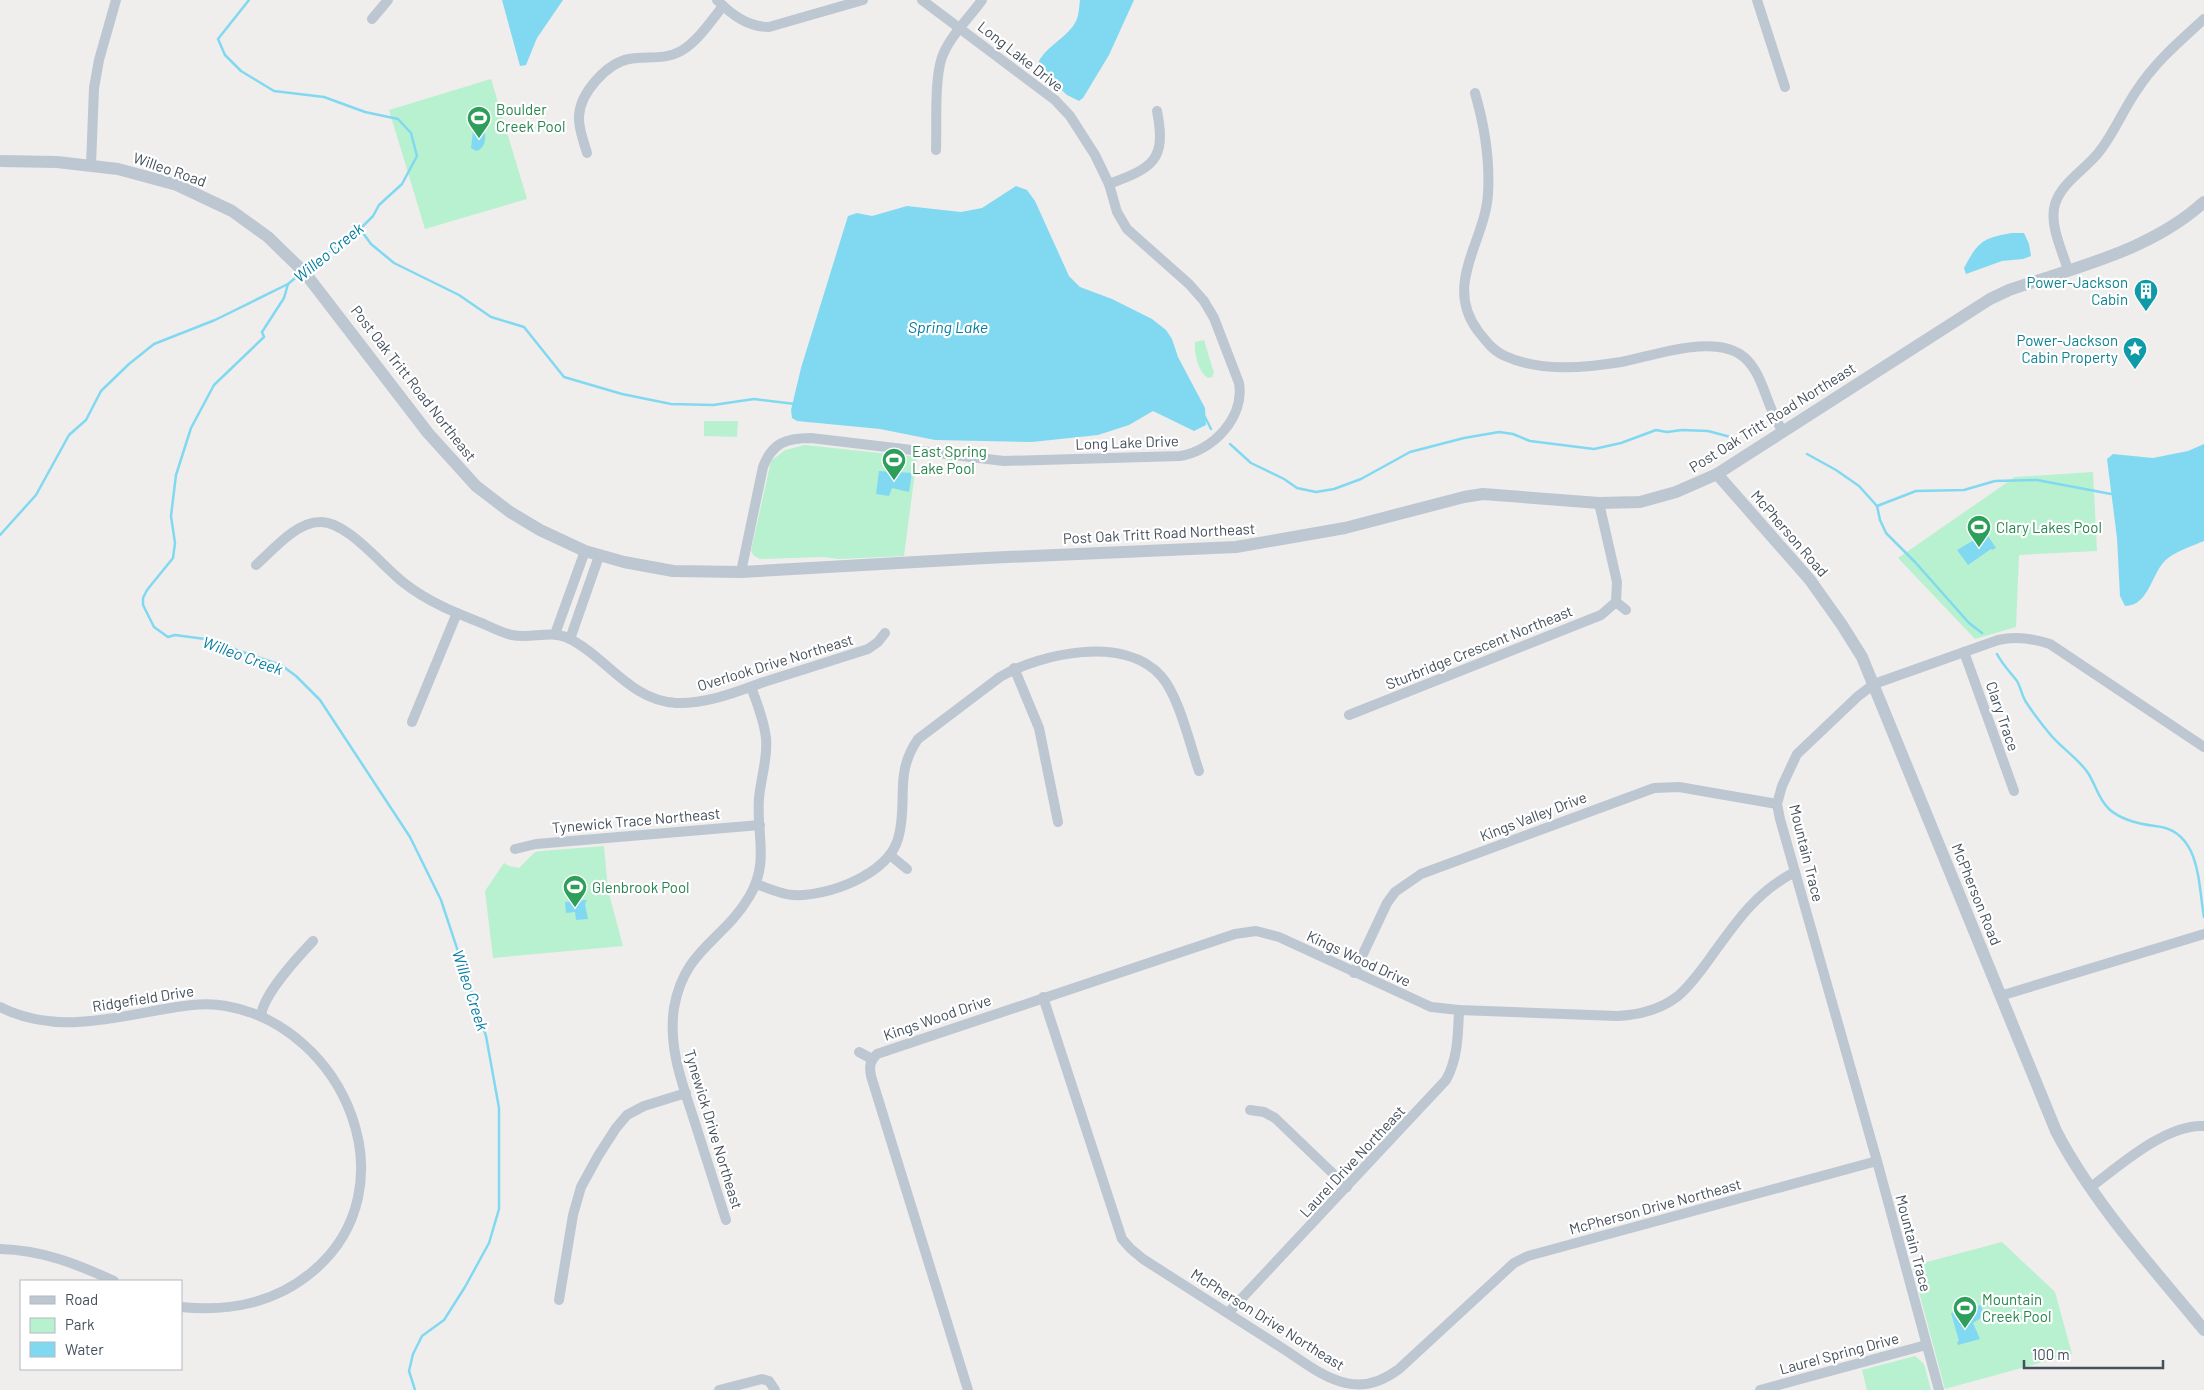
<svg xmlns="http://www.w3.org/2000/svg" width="2204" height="1390" font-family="Barlow,sans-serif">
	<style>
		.green { fill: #b7f1cf }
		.water { fill: #81d9f1 }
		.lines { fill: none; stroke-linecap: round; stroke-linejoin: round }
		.stream { stroke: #81d9f1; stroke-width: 2.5 }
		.minor { stroke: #bcc7d1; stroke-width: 10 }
		.tertiary { stroke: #bcc7d1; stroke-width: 12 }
		.labels { text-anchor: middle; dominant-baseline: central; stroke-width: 4.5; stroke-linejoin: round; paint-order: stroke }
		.street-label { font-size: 15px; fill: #44505c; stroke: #fff }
		.leisure-label { font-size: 15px; fill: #27864d; stroke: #fff; text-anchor: start }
		.culture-label { font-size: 15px; fill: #0d838f; stroke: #fff; text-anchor: end }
		.water-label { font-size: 16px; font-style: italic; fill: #047da0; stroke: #fff }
	</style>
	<rect width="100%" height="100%" fill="#f0eded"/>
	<!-- green -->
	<g class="green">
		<polygon points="491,79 527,199 425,229 389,110"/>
		<path d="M 1204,340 L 1214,373 L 1212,377 L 1208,378 C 1198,372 1194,353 1195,342 Z"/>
		<polygon points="704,421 738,421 737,437 704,436"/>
		<polygon points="805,445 917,457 904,556 839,559 823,557 760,559 754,556 751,551 771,461 785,450"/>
		<polygon points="2093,472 2097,551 2019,555 2016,627 1975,639 1898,558 2015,477"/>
		<polygon points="604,846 608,890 623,946 493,958 485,891 504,863 509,866 519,868 535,852 541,851"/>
		<polygon points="2002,1242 2055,1292 2072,1354 1945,1389 1912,1266"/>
		<polygon points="1915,1356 1924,1364 1931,1390 1867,1390 1862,1370"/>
	</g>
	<!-- water -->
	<g class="water">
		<polygon points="502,0 563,0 537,38 526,65 520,66"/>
		<path d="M 1080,0 L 1134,0 L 1109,55 L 1083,98 L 1079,101 L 1067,95 L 1037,68 C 1039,50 1066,39 1075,23 C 1079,17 1079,7 1080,0 Z"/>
		<path d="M 480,127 L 485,133 C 486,141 484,149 476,151 L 471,148 L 473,131 Z"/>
		<polygon points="1016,186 1027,190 1035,201 1069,276 1080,287 1112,299 1152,319 1166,330 1172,339 1178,357 1205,408 1206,425 1194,431 1153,411 1129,425 1098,435 1032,442 935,440 880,429 797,421 792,418 791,410 801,368 848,216 857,213 872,216 907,206 961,212 982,208"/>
		<path d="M 2012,233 L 2024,233 L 2029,244 L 2031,256 L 2023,259 L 2002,261 L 1966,274 L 1964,268 C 1978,242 1982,238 2012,233 Z"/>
		<path d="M 2204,444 L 2204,541 C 2192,546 2179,550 2168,558 C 2151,571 2150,606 2125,606 L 2120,596 L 2117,538 L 2107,459 L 2113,454 L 2153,458 L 2188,451 Z"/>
		<polygon points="879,471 912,473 909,492 892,488 889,496 876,494"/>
		<polygon points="1986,533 1996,548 1992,550 1991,549 1968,565 1957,550"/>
		<polygon points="587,900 585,904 588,919 576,920 575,912 566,913 565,902"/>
		<polygon points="1981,1305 1984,1316 1973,1323 1980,1339 1958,1345 1957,1342 1959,1341 1951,1313"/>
	</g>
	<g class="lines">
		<!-- stream -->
		<g class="stream">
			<polyline points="249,0 218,39 225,55 241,71 274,91 324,97 365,112 398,119 411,133 417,156 402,184 379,205 373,216 360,229 307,269"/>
			<polyline points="360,229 371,244 394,263 459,295 491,317 524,327 564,377 622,394 671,404 713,405 754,399 795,404"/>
			<polyline points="300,274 288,284 284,298 262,332 264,337 214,385 191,428 176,475 171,516 175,543 173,558 147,590 143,598 143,605 154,627 168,637 175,635 205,639 281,665 296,676 320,700 410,837 441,900 486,1036 499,1108 499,1209 489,1243 465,1287 444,1320 422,1336 413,1354 409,1371 415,1390"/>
			<polyline points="1203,416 1205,417 1211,429"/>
			<polyline points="1230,444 1251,463 1284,479 1297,488 1316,492 1334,489 1361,479 1410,452 1464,438 1499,432 1513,434 1530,441 1594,449 1621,443 1656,430 1667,432 1682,430 1708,431 1738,439"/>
			<polyline points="1807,454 1836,470 1859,486 1877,506 1880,520 1886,533 1915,562 1969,623 1982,633"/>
			<polyline points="1877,506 1916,491 1964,490 1995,481 2037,480 2111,494"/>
			<polyline points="0,535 36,495 69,435 86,420 101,391 129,364 154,344 215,320 288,284"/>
			<path d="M 1997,654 C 2002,664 2010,672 2017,681 C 2021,688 2022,696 2026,702 C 2033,713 2041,723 2049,733 C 2060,747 2078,758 2088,773 C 2096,785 2098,799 2109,809 C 2121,820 2139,824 2155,826 C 2201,830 2198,884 2204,917"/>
		</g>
		<!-- minor -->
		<g class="minor">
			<path d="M 717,0 C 732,15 748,27 769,27 L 863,0"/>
			<polyline points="1757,0 1785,87"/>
			<polyline points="372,19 388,0"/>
			<path d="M 1475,93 C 1484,124 1490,161 1488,194 C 1485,242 1443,284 1478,331 C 1486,341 1493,351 1505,356 C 1540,372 1584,368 1621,362 C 1653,356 1717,332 1745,358 C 1764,375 1767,410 1783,431"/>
			<path d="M 936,150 C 937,124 934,81 942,57 C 950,36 969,18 982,0"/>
			<path d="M 587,153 C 584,142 578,128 579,116 C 580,93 607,63 629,59 C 647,56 665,60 681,51 C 698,41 711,21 723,6"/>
			<polyline points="91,165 94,88 99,60 116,0"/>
			<path d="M 1109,184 C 1152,168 1167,161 1157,111"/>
			<path d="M 2068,270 C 2062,250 2049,225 2055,204 C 2062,182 2086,169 2099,152 C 2114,133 2123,110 2137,90 C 2155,62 2180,41 2204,19"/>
			<path d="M 256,565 C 273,550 296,522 320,522 C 347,521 383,567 404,583 C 428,602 456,613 484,624 C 493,628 503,633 512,635 C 531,639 550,630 568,638 C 607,657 629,700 676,703 C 707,704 736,692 764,682 C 799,671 834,660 868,649 L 878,642 L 885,633"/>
			<path d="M 741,572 L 763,467 C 772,443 786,438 811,438 L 1004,461 L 1180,456 C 1213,451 1245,417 1239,383 L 1214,318 L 1204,301 L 1189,284 L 1127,229 L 1117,212 L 1109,184 L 1095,155 L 1070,116 L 1055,100 L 922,0"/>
			<polyline points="1616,602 1626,610"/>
			<polyline points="555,634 585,551"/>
			<polyline points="570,639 599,556"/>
			<polyline points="1964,652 2014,791"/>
			<polyline points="1014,668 1039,728 1058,822"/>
			<polyline points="1349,715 1601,615 1616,602 1617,582 1599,503"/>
			<polyline points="412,722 457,613"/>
			<polyline points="515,849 536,844 760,825"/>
			<polyline points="890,855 907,869"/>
			<path d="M 756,884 C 768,888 780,894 793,895 C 827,897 887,875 898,839 C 909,802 893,775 918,739 L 1000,677 C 1041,653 1125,635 1161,676 C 1179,696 1190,745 1199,771"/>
			<polyline points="1354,973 1387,903 1395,892 1421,874 1654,788 1679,787 1777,804"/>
			<polyline points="2000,996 2204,934"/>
			<path d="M 1043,997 L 1122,1239 L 1131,1249 L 1143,1259 C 1189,1288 1234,1317 1279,1346 C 1300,1359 1322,1378 1346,1383 C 1366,1388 1383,1381 1399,1369 L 1514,1263 L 1528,1256 L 1877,1161"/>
			<path d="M 0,1007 C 51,1033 106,1020 159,1010 C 181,1006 204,1002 226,1006 C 345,1027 413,1188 312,1272 C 275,1303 228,1312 181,1307"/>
			<path d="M 261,1016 C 263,994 298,957 313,941"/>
			<polyline points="859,1052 872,1059"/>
			<polyline points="1250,1110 1264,1112 1275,1118 1347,1187"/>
			<path d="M 2091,1187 C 2120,1165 2166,1124 2204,1126"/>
			<path d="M 726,1220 C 716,1188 705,1155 695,1123 C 683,1085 668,1049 674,1008 C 684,949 723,941 749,897 C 770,862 756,834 759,798 C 761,777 768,758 766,738 C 764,720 757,703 751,687"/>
			<path d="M 0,1249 C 42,1250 77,1264 114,1281"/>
			<polyline points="559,1300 573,1215 581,1187 598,1156 616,1128 627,1115 644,1106 686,1093"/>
			<path d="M 1228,1313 L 1446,1080 C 1458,1058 1458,1035 1459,1010"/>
			<polyline points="719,1390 762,1379 769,1381 775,1390"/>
			<path d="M 968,1390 L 871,1076 C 869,1066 870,1061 877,1054 L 1235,934 L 1256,931 L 1279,937 L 1431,1007 L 1459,1010 L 1617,1016 C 1640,1015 1660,1010 1678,996 C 1690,986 1699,973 1708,961 C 1734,925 1755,892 1795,872"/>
			<polyline points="1760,1390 1926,1345"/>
			<path d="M 1939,1390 L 1877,1161 L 1780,819 L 1777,804 L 1782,786 L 1797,754 L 1857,697 L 1874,684 L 1998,640 C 2016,636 2032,638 2050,644 L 2204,747"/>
		</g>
		<!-- tertiary -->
		<g class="tertiary">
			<path d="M 0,161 L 57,162 L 118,169 L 177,185 L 232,211 L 268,237 L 305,273 L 428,433 L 476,486 L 510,512 L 540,530 L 585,551 L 624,562 L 673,571 L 741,572 L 986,558 L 1236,547 L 1345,528 L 1464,497 L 1483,494 L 1599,503 L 1640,502 L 1676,492 L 1717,474 L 1990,299 L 2009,290 C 2076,267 2150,251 2204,202"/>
			<path d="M 1717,474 L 1810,580 L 1842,625 L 1862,657 L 2056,1131 C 2092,1201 2153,1268 2204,1330"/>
		</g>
	</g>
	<!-- icons -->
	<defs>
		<symbol id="stadium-pin" viewBox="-11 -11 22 30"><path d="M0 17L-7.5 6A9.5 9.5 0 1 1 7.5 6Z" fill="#2e9e5b" stroke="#fff"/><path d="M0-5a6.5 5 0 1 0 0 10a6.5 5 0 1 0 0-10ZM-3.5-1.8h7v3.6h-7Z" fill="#fff"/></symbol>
		<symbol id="building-pin" viewBox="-11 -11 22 30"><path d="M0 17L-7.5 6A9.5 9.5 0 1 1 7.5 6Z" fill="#0f9aa8" stroke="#fff"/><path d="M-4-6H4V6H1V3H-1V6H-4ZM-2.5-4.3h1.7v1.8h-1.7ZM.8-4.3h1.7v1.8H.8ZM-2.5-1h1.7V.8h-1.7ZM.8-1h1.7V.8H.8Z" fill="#fff"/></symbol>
		<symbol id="sight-pin" viewBox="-11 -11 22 30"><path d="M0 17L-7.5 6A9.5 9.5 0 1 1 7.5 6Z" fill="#0f9aa8" stroke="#fff"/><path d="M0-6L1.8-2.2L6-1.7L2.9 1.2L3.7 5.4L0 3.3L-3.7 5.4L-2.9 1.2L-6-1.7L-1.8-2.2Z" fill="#fff"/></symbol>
	</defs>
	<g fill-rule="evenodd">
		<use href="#stadium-pin" x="465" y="104" width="28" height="38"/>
		<use href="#building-pin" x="2132" y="277" width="28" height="38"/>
		<use href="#sight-pin" x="2121" y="335" width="28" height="38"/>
		<use href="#stadium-pin" x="880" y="446" width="28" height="38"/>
		<use href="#stadium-pin" x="1965" y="513" width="28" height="38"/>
		<use href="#stadium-pin" x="561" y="873" width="28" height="38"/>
		<use href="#stadium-pin" x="1951" y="1294" width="28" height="38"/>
	</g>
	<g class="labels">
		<!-- street labels -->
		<g class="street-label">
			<text transform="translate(1021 56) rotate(38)">Long Lake Drive</text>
			<text transform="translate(170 169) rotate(19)">Willeo Road</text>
			<text transform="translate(414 383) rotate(52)">Post Oak Tritt Road Northeast</text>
			<text transform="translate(1772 417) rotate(-32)">Post Oak Tritt Road Northeast</text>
			<text transform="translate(1127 442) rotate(-2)">Long Lake Drive</text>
			<text transform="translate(1159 533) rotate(-3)">Post Oak Tritt Road Northeast</text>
			<text transform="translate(1790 533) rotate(49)">McPherson Road</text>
			<text transform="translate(1479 647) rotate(-22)">Sturbridge Crescent Northeast</text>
			<text transform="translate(775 662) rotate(-17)">Overlook Drive Northeast</text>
			<text transform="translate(2003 716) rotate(71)">Clary Trace</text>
			<text transform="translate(1533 816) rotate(-21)">Kings Valley Drive</text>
			<text transform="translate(636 820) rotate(-5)">Tynewick Trace Northeast</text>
			<text transform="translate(1807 853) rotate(76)">Mountain Trace</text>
			<text transform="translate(1977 894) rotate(68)">McPherson Road</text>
			<text transform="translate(1359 958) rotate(25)">Kings Wood Drive</text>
			<text transform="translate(143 998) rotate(-9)">Ridgefield Drive</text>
			<text transform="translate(937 1017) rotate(-19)">Kings Wood Drive</text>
			<text transform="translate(714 1129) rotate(73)">Tynewick Drive Northeast</text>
			<text transform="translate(1352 1161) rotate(-47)">Laurel Drive Northeast</text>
			<text transform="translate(1655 1206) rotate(-15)">McPherson Drive Northeast</text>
			<text transform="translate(1914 1243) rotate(75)">Mountain Trace</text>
			<text transform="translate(1268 1319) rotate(32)">McPherson Drive Northeast</text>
			<text transform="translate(1839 1353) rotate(-15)">Laurel Spring Drive</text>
		</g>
		<!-- leisure labels -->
		<g class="leisure-label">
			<text x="496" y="109">Boulder<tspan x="496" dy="17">Creek Pool</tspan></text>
			<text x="912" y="451">East Spring<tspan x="912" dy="17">Lake Pool</tspan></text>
			<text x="1996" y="527">Clary Lakes Pool</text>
			<text x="592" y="887">Glenbrook Pool</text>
			<text x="1982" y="1299">Mountain<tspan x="1982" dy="17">Creek Pool</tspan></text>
		</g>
		<!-- culture labels -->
		<g class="culture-label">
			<text x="2128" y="282">Power-Jackson<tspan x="2128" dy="17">Cabin</tspan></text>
			<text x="2118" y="340">Power-Jackson<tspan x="2118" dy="17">Cabin Property</tspan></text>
		</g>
		<!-- water labels -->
		<g class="water-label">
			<text transform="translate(328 252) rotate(-39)">Willeo Creek</text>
			<text x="948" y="326">Spring Lake</text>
			<text transform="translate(243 655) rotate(20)">Willeo Creek</text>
			<text transform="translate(471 990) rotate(72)">Willeo Creek</text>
		</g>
	</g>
	<!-- legend -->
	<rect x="20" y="1280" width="162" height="90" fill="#ffffff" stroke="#b4b9be"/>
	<rect x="30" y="1296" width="25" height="8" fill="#bcc7d1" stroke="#b4b9be"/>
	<text x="65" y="1305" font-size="15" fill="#44505c">Road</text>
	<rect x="30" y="1318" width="25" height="15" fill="#b7f1cf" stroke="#b4b9be"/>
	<text x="65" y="1330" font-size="15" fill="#44505c">Park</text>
	<rect x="30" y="1342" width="25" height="15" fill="#81d9f1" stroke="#b4b9be"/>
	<text x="65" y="1355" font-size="15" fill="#44505c">Water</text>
	<!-- scale -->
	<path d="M2024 1360v8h139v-8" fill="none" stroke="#44505c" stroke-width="2.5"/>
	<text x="2032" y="1360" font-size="15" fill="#44505c" stroke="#ffffff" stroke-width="4" paint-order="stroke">100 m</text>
</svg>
